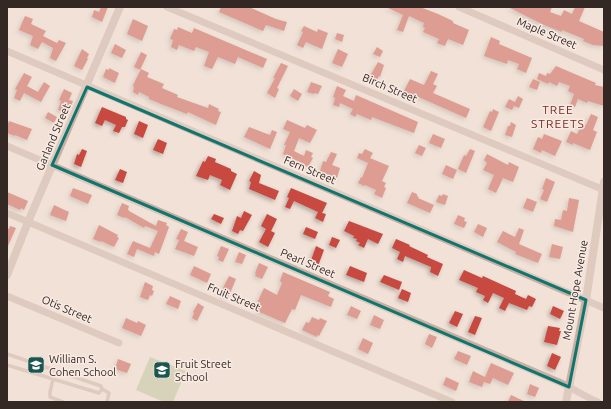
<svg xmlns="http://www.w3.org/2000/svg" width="611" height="409" font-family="Ubuntu,sans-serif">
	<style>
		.green { fill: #b9c097 }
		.building { fill: #c7493f; filter: url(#shadow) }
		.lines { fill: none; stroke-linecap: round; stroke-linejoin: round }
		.service { stroke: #c9aea3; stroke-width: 3.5 }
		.minor { stroke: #c9aea3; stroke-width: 7 }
		.tertiary { stroke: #c9aea3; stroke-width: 8 }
		.marked { fill: none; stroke: #0f766e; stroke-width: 3; stroke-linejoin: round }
		.labels { text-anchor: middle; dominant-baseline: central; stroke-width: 3; stroke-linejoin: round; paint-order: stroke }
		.street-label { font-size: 11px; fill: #342825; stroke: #f9ebe3 }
		.poi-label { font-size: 11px; fill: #342825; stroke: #f9ebe3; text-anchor: start }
		.neighbourhood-label { font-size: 12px; letter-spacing: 1px; fill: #83251e; stroke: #f9ebe3 }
	</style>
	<defs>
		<filter id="shadow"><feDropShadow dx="-2" dy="2" stdDeviation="2" flood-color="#0004"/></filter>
	</defs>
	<rect width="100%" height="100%" fill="#f1e1d7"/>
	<!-- green -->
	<polygon class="green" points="150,357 186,371 173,402 164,402 136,390"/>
	<!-- building -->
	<g class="building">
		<polygon points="101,7 108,7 102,22 92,17 94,10 99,12"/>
		<polygon points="221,7 249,7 276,19 287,22 284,31 266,25 263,31 219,12"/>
		<polygon points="386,7 420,7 438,14 453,21 453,23 469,30 463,45 448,39 445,46 437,43 439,39 423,32 425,28 423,27 424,23 409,16 403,32 397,30 403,15"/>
		<polygon points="508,7 552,7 550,12 561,16 564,10 572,14 575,7 585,7 579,21 604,32 604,46 593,45 583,41 584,39 562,30 562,32 544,25"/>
		<polygon points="25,16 33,19 31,24 46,31 43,36 57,43 59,40 66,43 56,61 50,58 53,48 42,42 38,49 30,45 33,36 19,30"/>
		<polygon points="133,19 148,26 142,41 127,34"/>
		<polygon points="304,26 317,32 318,29 328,33 322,49 306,42 303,48 297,45 303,32 301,31"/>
		<polygon points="178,27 192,33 194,28 267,59 263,68 238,57 235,64 218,57 212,69 204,66 209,52 196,47 194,51 179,45 177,50 171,47 173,40 170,39 174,29 177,30"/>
		<polygon points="337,33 344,35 342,42 335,39"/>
		<polygon points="491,37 500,41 499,44 532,58 526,73 517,69 519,64 508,60 507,64 484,56"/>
		<polygon points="115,44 126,50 122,58 111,53"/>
		<polygon points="377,47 383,51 380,57 373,54"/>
		<polygon points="82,49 89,54 87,58 88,59 82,70 74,66"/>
		<polygon points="338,49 348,54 342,67 332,63"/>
		<polygon points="141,52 147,55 140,70 134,67"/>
		<polygon points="378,62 384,65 380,77 379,76 377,80 370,76"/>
		<polygon points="281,63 288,66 277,88 279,89 275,98 267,93 275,78 273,78"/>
		<polygon points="556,66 596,83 595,85 604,87 604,106 588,101 587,103 578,99 575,107 570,105 574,94 568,91 570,86 559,82 557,86 549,82 548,84 537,79 539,73 546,76 547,73 550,74"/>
		<polygon points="109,68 119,73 115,83 103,77 106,69 109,70"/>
		<polygon points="141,69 149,73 147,77 164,84 162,88 178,95 177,97 208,108 209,104 219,109 218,111 221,112 216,125 188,112 187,114 161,104 149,99 149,97 139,92 138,95 133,92 134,88 133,85"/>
		<polygon points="431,71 438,74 433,84 437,86 433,93 470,109 466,118 414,95 413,98 407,95 408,93 404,91 410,79 424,85"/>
		<polygon points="24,73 32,77 27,86 38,92 44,82 50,86 41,102 24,93 20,101 14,98 17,90 15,89"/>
		<polygon points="533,79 540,82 537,90 529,87"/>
		<polygon points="311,82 322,86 318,94 314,93 314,94 307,92"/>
		<polygon points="337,86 346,90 343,96 354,101 356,95 418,122 414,133 372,117 371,120 357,114 355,117 350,114 353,109 340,103 339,107 333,105 335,98 333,97"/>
		<polygon points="64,89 72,93 69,100 73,101 68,114 58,110 61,101 59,100"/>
		<polygon points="294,89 302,94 298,101 290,96"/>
		<polygon points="518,96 523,99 519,108 514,106 512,110 505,107 509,99 515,102"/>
		<polygon points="102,107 126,117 126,119 128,120 125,127 122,127 119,133 113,131 116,125 105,120 102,126 95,123"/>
		<polygon points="493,109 499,112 491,131 483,127 490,111 492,112"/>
		<polygon points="48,112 57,117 54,123 45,118"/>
		<polygon points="591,114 598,117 593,130 597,132 590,150 573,143 573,145 566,142 571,131 577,134 582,124 586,125"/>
		<polygon points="287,120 305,128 307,125 317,130 310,143 299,138 294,151 304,156 306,150 313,153 311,157 313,158 308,167 301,164 300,162 283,154 286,145 284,145 290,132 283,129"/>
		<polygon points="9,121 32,129 27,140 15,135 15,136 7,133 7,126"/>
		<polygon points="139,121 148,125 143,138 134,134"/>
		<polygon points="511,122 516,125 512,137 505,135 508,126 510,126"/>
		<polygon points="249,127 270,135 272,130 277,132 270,149 244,137"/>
		<polygon points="433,134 445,139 441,148 429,143"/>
		<polygon points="544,134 562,141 555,156 542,150 541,153 533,149 538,137 542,139"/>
		<polygon points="158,139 167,143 163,154 153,150"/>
		<polygon points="419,145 426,148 422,156 415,153"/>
		<polygon points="82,149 87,151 81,167 74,164 77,154 79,155"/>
		<polygon points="365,149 373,153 370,158 389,166 382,181 386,183 384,187 386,188 382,198 374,194 376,190 365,185 364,186 358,183 361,177 362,178 368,163 357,158 359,153 362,154"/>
		<polygon points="470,149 475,151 466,173 458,169 464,155 466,156"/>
		<polygon points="331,152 337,154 332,165 340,168 337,178 320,171 323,161 326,162"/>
		<polygon points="487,154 508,165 509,162 519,167 513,182 503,178 496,193 488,189 494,175 483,170 487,163 484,160"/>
		<polygon points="208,156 216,159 215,162 231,169 231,171 237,174 230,190 220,185 222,180 210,175 208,180 196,176 203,161 205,162"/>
		<polygon points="446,165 457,170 453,179 442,174"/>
		<polygon points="120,169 127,172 123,183 115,180"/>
		<polygon points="254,171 261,175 259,183 279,191 275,200 249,189 251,182 249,181"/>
		<polygon points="546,178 555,182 547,202 540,199 544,190 542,189"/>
		<polygon points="73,188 92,195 88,204 70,196"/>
		<polygon points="291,188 327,203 322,213 326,214 323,222 315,218 318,212 294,201 290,209 285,207 289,198 287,197"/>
		<polygon points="7,192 28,201 24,210 21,208 20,210 7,204"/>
		<polygon points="412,192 417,194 417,196 419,197 418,198 434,205 430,213 407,203"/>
		<polygon points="443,194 448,196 445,205 436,202 439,195 442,196"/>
		<polygon points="527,198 537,202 533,212 523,208"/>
		<polygon points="569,198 579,200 573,232 554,226 555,219 561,220 563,210 567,211"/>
		<polygon points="122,203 129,206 128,209 129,211 156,226 158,220 167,223 166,225 169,227 159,254 155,252 154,256 137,249 134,257 127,254 133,241 150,248 158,231 145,226 144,228 125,217 124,218 117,215"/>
		<polygon points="54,205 69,212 66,221 50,215"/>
		<polygon points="244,211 252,215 243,231 240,230 238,234 232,231 237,216 241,218"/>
		<polygon points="214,214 224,218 221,224 211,219"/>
		<polygon points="267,214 277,219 271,231 275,233 268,247 259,242 266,229 261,226"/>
		<polygon points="458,215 465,218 464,221 467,222 464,228 454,224"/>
		<polygon points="349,221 383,234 378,244 368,239 364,248 358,245 360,243 356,241 357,239 353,238 354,236 344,231"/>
		<polygon points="478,224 487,228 483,237 474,232"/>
		<polygon points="99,225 118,235 117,237 119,238 114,247 101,241 101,242 93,239"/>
		<polygon points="10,226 16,228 7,248 7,228 9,229"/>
		<polygon points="306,227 318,232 315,239 303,234"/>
		<polygon points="519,228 524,230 519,244 542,254 538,263 515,254 516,252 497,242 503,231 515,237"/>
		<polygon points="181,229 188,232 184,241 198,247 194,256 175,249 179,240 176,239"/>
		<polygon points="332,237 340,240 336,248 329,245"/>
		<polygon points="396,239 410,245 409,246 428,255 427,257 443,264 438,276 430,272 431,267 405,256 403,262 397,259 400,252 392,248"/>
		<polygon points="552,244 563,247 560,259 549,257"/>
		<polygon points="221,246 229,249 223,262 218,260 219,257 217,256"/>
		<polygon points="316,246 324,250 318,266 310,263"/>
		<polygon points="239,252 246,255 242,264 235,262"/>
		<polygon points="259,263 268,267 262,279 255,276 256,274 255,273"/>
		<polygon points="194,266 211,274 207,283 190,275"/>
		<polygon points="350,266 367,273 364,282 346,275"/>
		<polygon points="464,270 482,278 483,276 516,291 515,294 526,299 528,295 536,299 532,307 529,306 527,310 509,303 505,311 499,308 504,298 493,293 488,303 483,300 485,296 476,292 478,288 459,280"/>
		<polygon points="283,272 330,292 328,296 334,299 331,307 301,295 295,310 292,309 285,323 257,311 260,304 257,303 264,288 277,295 282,283 280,281"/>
		<polygon points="384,275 402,282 399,290 380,282"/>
		<polygon points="229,276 236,279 228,298 220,294"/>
		<polygon points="145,282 153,286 152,290 154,291 152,296 150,295 148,300 140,297"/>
		<polygon points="402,289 411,293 408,302 398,298"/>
		<polygon points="170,296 181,301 178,309 166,304"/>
		<polygon points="198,303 204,307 197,321 192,318 194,313 193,312"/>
		<polygon points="351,306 361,311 357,319 347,315"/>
		<polygon points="553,306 564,311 560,319 550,314"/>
		<polygon points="455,311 463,314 457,327 449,323"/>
		<polygon points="374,315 384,320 380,329 370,325"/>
		<polygon points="475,316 482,318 475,335 468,332"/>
		<polygon points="312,317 319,320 320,318 327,321 319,336 317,335 317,337 302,330 306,322 309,323"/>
		<polygon points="126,318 137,323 138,321 146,325 141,336 122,328"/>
		<polygon points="548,326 560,328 559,331 561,331 557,345 544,342"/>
		<polygon points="429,334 437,337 432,348 425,344"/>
		<polygon points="363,338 373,343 368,354 358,349"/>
		<polygon points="458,351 471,356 467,365 454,359"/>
		<polygon points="552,353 561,357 555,370 547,366"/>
		<polygon points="118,359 131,364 127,373 115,369"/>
		<polygon points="491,363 514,373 508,385 493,378 490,384 484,382 482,387 469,382 473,371 485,377"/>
		<polygon points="446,377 459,383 456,391 443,385"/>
		<polygon points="530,384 539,388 535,397 527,394"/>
		<polygon points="511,395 526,402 508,402"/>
	</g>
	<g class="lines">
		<!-- service -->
		<g class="service">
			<polyline points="7,354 101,386 102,389 109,393 107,402"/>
			<polyline points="7,365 99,393 102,389"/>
			<polyline points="53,379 50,392 50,397 63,402"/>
		</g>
		<!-- minor -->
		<g class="minor">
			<polyline points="167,7 604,190"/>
			<polyline points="459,7 604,70"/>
			<polyline points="7,51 604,308"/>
			<path d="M 7,146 L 559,382 C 572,388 584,396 598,402"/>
			<polyline points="7,213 452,402"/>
			<polyline points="7,296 119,343"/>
		</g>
		<!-- tertiary -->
		<g class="tertiary">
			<polyline points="7,275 28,222 120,7"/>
			<polyline points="566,402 586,300 604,182"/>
		</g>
	</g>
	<!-- marked area -->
	<path d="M0 0H611V409H0ZM 87,87 L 586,300 L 569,387 L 52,165 Z" fill="#f1e1d7" fill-opacity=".55" fill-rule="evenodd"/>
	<path class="marked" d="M 87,87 L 586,300 L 569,387 L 52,165 Z"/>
	<!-- icons -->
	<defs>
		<symbol id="school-square" viewBox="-11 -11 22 22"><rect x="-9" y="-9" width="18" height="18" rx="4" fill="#1b554f" stroke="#f9ebe3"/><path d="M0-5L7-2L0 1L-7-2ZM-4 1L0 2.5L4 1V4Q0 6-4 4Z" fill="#fff"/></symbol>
	</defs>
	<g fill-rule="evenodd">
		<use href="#school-square" x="26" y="355" width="20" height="20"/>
		<use href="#school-square" x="152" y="360" width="20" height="20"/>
	</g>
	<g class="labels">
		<!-- street labels -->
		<g class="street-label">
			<text transform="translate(547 33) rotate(23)">Maple Street</text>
			<text transform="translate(390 88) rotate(23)">Birch Street</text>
			<text transform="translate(53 137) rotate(-67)">Garland Street</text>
			<text transform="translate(310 170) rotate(23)">Fern Street</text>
			<text transform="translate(308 263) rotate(23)">Pearl Street</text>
			<text transform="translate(575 290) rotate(-80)">Mount Hope Avenue</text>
			<text transform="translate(234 297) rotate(23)">Fruit Street</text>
			<text transform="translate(67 309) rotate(23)">Otis Street</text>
		</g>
		<!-- poi labels -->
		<g class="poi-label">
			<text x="49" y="359">William S.<tspan x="49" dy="13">Cohen School</tspan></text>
			<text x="175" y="364">Fruit Street<tspan x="175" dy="13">School</tspan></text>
		</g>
		<!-- neighbourhood labels -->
		<g class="neighbourhood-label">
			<text x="558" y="109">TREE<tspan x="558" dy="14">STREETS</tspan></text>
		</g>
	</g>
	<!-- border -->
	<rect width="611" height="409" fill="none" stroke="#342825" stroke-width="16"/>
</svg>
